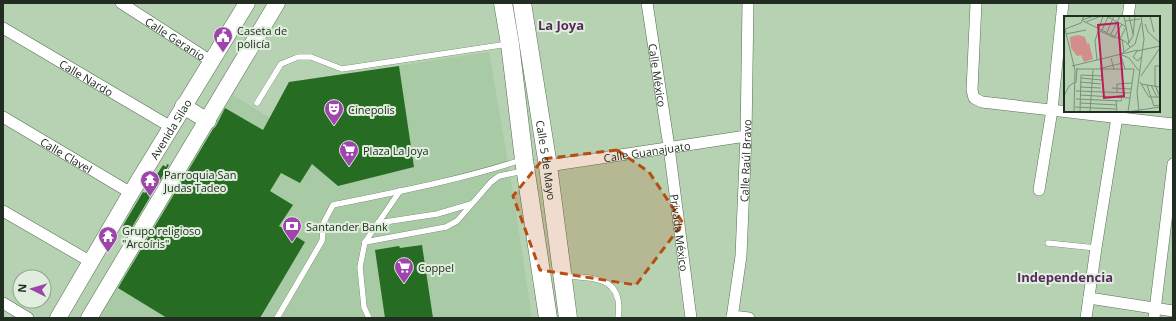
<svg xmlns="http://www.w3.org/2000/svg" width="1176" height="321" font-family="'Open Sans',sans-serif">
	<style>
		.built { fill: #a8caa5 }
		.building { fill: #276c23 }
		.lines { fill: none; stroke-linecap: round; stroke-linejoin: round }
		.lane-casing { stroke: #566f53; stroke-width: 6 }
		.street-casing { stroke: #566f53; stroke-width: 12 }
		.secondary-casing { stroke: #566f53; stroke-width: 17 }
		.primary-casing { stroke: #566f53; stroke-width: 19 }
		.lane { stroke: #fff; stroke-width: 5.5 }
		.street { stroke: #fff; stroke-width: 11 }
		.secondary { stroke: #fff; stroke-width: 16 }
		.primary { stroke: #fff; stroke-width: 18 }
		.marked { fill: #b64e11; fill-opacity: 0.2; stroke: #b64e11; stroke-width: 3; stroke-dasharray: 8 5; stroke-linejoin: round }
		.labels { text-anchor: middle; dominant-baseline: central; stroke-width: 4; stroke-linejoin: round; paint-order: stroke }
		.poi-label { font-size: 11px; fill: #222d21; stroke: #e0eede; text-anchor: start }
		.street-label { font-size: 11px; fill: #222d21; stroke: #e0eede }
		.quarter-label { font-size: 13px; font-weight: bold; fill: #582b5e; stroke: #e0eede }
		.inset-road { fill: none; stroke: #7b9079; stroke-width: 1 }
		.view { fill: #c2185b; fill-opacity: 0.15; stroke: #c2185b; stroke-width: 2 }
		.inset-edge { fill: none; stroke: #222d21; stroke-width: 2 }
	</style>
	<rect width="100%" height="100%" fill="#b6d2b3"/>
	<!-- built -->
	<polygon class="built" points="489,52 512,186 532,318 96,318 233,95 270,118 289,82"/>
	<!-- building -->
	<g class="building">
		<polygon points="399,66 414,167 338,186 312,164 300,183 281,173 270,191 293,205 279,226 305,242 260,318 167,318 118,288 213,129 216,126 225,108 263,130 289,82"/>
		<polygon points="167,164 169,165 128,234 121,229 143,192 145,193 163,165 166,167"/>
		<polygon points="422,245 433,318 385,318 375,250 399,246 400,248"/>
	</g>
	<g class="lines">
		<defs>
			<g id="lane">
				<polyline points="257,103 281,64 298,57 311,57 342,69 508,44"/>
				<polyline points="378,223 437,214 471,204"/>
				<polyline points="365,242 446,227 457,221 491,182 499,176 523,171"/>
				<polyline points="1048,243 1096,248"/>
				<path d="M 566,276 C 597,278 624,278 618,318"/>
				<path d="M 277,318 L 322,241 L 324,222 L 333,205 C 396,192 460,180 521,160"/>
				<polyline points="369,318 364,307 360,267 365,242 400,191"/>
			</g>
			<g id="street">
				<path id="s1" d="M 121,3 L 211,61"/>
				<path id="s2" d="M 647,3 L 669,147 L 691,318"/>
				<polyline points="976,3 972,90 974,98 982,102 1173,124"/>
				<polyline points="1128,17 1130,3"/>
				<path id="s3" d="M 3,28 L 171,127"/>
				<path id="s4" d="M 3,117 L 131,193"/>
				<path id="s5" d="M 548,166 L 746,136"/>
				<polyline points="1039,190 1052,110 1063,3"/>
				<polyline points="3,211 91,262"/>
				<polyline points="1089,298 1173,311"/>
				<polyline points="3,303 28,318"/>
				<polyline points="732,316 749,318"/>
				<path id="s6" d="M 732,318 L 741,256 L 746,136 L 748,3"/>
				<polyline points="1086,318 1096,248 1118,111"/>
				<polyline points="1154,318 1173,164"/>
			</g>
			<g id="secondary">
				<polyline points="183,106 208,121"/>
				<path id="s7" d="M 58,318 L 131,193 L 247,3"/>
				<polyline points="89,318 277,3"/>
			</g>
			<g id="primary">
				<polyline points="503,3 510,44 524,160 548,318"/>
				<path id="s8" d="M 522,3 L 548,166 L 568,318"/>
			</g>
		</defs>
		<!-- lane casing -->
		<use href="#lane" class="lane-casing"/>
		<!-- street casing -->
		<use href="#street" class="street-casing"/>
		<!-- secondary casing -->
		<use href="#secondary" class="secondary-casing"/>
		<!-- primary casing -->
		<use href="#primary" class="primary-casing"/>
		<!-- lane -->
		<use href="#lane" class="lane"/>
		<!-- street -->
		<use href="#street" class="street"/>
		<!-- secondary -->
		<use href="#secondary" class="secondary"/>
		<!-- primary -->
		<use href="#primary" class="primary"/>
	</g>
	<!-- marked area -->
	<path class="marked" d="M 617,150 L 649,172 L 683,223 L 636,285 L 540,270 L 513,196 L 543,159 Z"/>
	<!-- icons -->
	<defs>
		<symbol id="civic-pin" viewBox="-11 -11 22 30"><path d="M0 17L-7.5 6A9.5 9.5 0 1 1 7.5 6Z" fill="#9f43ad" stroke="#e0eede"/><path d="M-.6-6.5H3V-4.5H.6V-3L4-1V1h2V6H-6V1h2V-1L-.6-3ZM-1.2 2.5V6h2.4V2.5Z" fill="#fff"/></symbol>
		<symbol id="theatre-pin" viewBox="-11 -11 22 30"><path d="M0 17L-7.5 6A9.5 9.5 0 1 1 7.5 6Z" fill="#9f43ad" stroke="#e0eede"/><path d="M-5-5.5Q0-4 5-5.5V0Q5 5 0 6Q-5 5-5 0ZM-3.3-2.5H-1v1.5H-3.3ZM1-2.5H3.3v1.5H1ZM-2.8 1Q0 5.5 2.8 1Z" fill="#fff"/></symbol>
		<symbol id="supermarket-pin" viewBox="-11 -11 22 30"><path d="M0 17L-7.5 6A9.5 9.5 0 1 1 7.5 6Z" fill="#9f43ad" stroke="#e0eede"/><path d="M-6-5.5h2.5l.6 2H6L4.5 2H-2.5L-4.4-4H-6ZM-1.5 3.2a1.3 1.3 0 1 0 .1 0ZM3 3.2a1.3 1.3 0 1 0 .1 0Z" fill="#fff"/></symbol>
		<symbol id="temple-pin" viewBox="-11 -11 22 30"><path d="M0 17L-7.5 6A9.5 9.5 0 1 1 7.5 6Z" fill="#9f43ad" stroke="#e0eede"/><path d="M0-6L5-2H3V0L6.5 2.5H4V6H1.5V3h-3V6H-4V2.5H-6.5L-3 0V-2H-5Z" fill="#fff"/></symbol>
		<symbol id="bank-pin" viewBox="-11 -11 22 30"><path d="M0 17L-7.5 6A9.5 9.5 0 1 1 7.5 6Z" fill="#9f43ad" stroke="#e0eede"/><path d="M-6-4H6V4H-6ZM0-2.3a2.3 2.3 0 1 0 0 4.6a2.3 2.3 0 1 0 0-4.6Z" fill="#fff"/></symbol>
	</defs>
	<g fill-rule="evenodd">
		<use href="#civic-pin" x="212" y="25" width="22" height="30"/>
		<use href="#theatre-pin" x="323" y="98" width="22" height="30"/>
		<use href="#supermarket-pin" x="338" y="139" width="22" height="30"/>
		<use href="#temple-pin" x="139" y="169" width="22" height="30"/>
		<use href="#bank-pin" x="281" y="215" width="22" height="30"/>
		<use href="#temple-pin" x="97" y="225" width="22" height="30"/>
		<use href="#supermarket-pin" x="393" y="256" width="22" height="30"/>
	</g>
	<g class="labels">
		<!-- poi labels -->
		<g class="poi-label">
			<text x="237" y="30">Caseta de<tspan x="237" dy="13">policía</tspan></text>
			<text x="348" y="109">Cinepolis</text>
			<text x="363" y="150">Plaza La Joya</text>
			<text x="164" y="174">Parroquia San<tspan x="164" dy="13">Judas Tadeo</tspan></text>
			<text x="306" y="226">Santander Bank</text>
			<text x="122" y="230">Grupo religioso<tspan x="122" dy="13">"Arcoíris"</tspan></text>
			<text x="418" y="267">Coppel</text>
		</g>
		<!-- street labels -->
		<g class="street-label">
			<text stroke="none"><textPath href="#s1" startOffset="65">Calle Geranio</textPath></text>
			<text stroke="none"><textPath href="#s2" startOffset="73">Calle México</textPath></text>
			<text stroke="none"><textPath href="#s3" startOffset="97">Calle Nardo</textPath></text>
			<text stroke="none"><textPath href="#s7" startOffset="220">Avenida Silao</textPath></text>
			<text stroke="none"><textPath href="#s5" startOffset="100">Calle Guanajuato</textPath></text>
			<text stroke="none"><textPath href="#s4" startOffset="74">Calle Clavel</textPath></text>
			<text stroke="none"><textPath href="#s8" startOffset="159">Calle 5 de Mayo</textPath></text>
			<text stroke="none"><textPath href="#s6" startOffset="158">Calle Raúl Bravo</textPath></text>
			<text stroke="none"><textPath href="#s2" startOffset="232">Privada México</textPath></text>
		</g>
		<!-- quarter labels -->
		<g class="quarter-label">
			<text x="561" y="25">La Joya</text>
			<text x="1065" y="277">Independencia</text>
		</g>
	</g>
	<!-- overview -->
	<g transform="translate(1064 16)">
		<rect width="96" height="96" fill="#b6d2b3"/>
		<path d="M 14,19 L 21,21 L 23,28 L 25,27 L 29,43 L 20,46 L 17,39 L 13,40 L 7,32 L 6,21 Z" fill="#d18e8b"/>
		<path class="inset-road" d="M 42,0 L 61,10M 60,0 L 65,27M 65,0 L 69,18M 86,0 L 90,16M 18,4 L 30,0M 19,5 L 62,26 L 66,31M 61,5 L 76,3M 22,6 L 37,0M 81,8 L 84,16 L 96,27M 0,12 L 1,0M 38,14 L 44,1M 36,15 L 51,22M 43,16 L 50,0M 2,18 L 22,14M 47,18 L 56,0M 51,20 L 58,8M 56,23 L 62,11M 58,23 L 60,36M 64,28 L 69,20 L 71,0M 57,38 L 71,28 L 77,7M 58,39 L 65,42 L 75,55M 57,40 L 61,53M 77,41 L 74,45 L 69,41 L 73,35 L 96,30M 47,42 L 50,54M 33,44 L 31,25 L 39,0M 8,50 L 74,34M 96,50 L 91,50 L 91,69 L 96,81M 38,52 L 59,47M 13,53 L 70,53 L 64,96M 77,60 L 96,32M 17,62 L 38,64 L 38,54M 16,66 L 37,68M 76,66 L 85,81 L 96,81M 12,67 L 13,52M 77,68 L 96,71M 83,69 L 90,90 L 96,89M 87,69 L 93,81M 16,71 L 37,72M 48,72 L 67,73M 12,75 L 67,77M 53,77 L 53,68 L 68,67M 16,79 L 66,82M 0,80 L 5,70 L 11,66M 12,83 L 57,85 L 58,81M 52,84 L 53,96M 16,87 L 53,89M 11,91 L 52,93M 10,96 L 11,54 L 1,13 L 17,7 L 20,0M 16,96 L 17,59 L 38,60M 26,96 L 29,54M 63,96 L 96,91M 75,96 L 73,76 L 80,23 L 77,0"/>
		<path class="view" d="M 54,7 L 60,80 L 40,82 L 34,9 Z"/>
		<rect width="96" height="96" class="inset-edge"/>
	</g>
	<!-- border -->
	<rect width="1176" height="321" fill="none" stroke="#222d21" stroke-width="8"/>
	<!-- north arrow -->
	<g transform="translate(32 289) rotate(275)"><circle r="19" fill="#e0eede" stroke="#94a192"/>
	<path d="M0-3L7 15L0 10L-7 15Z" fill="#9f43ad"/>
	<text y="-6" font-size="11" font-weight="bold" text-anchor="middle" fill="#222d21">N</text>
	</g>
</svg>
